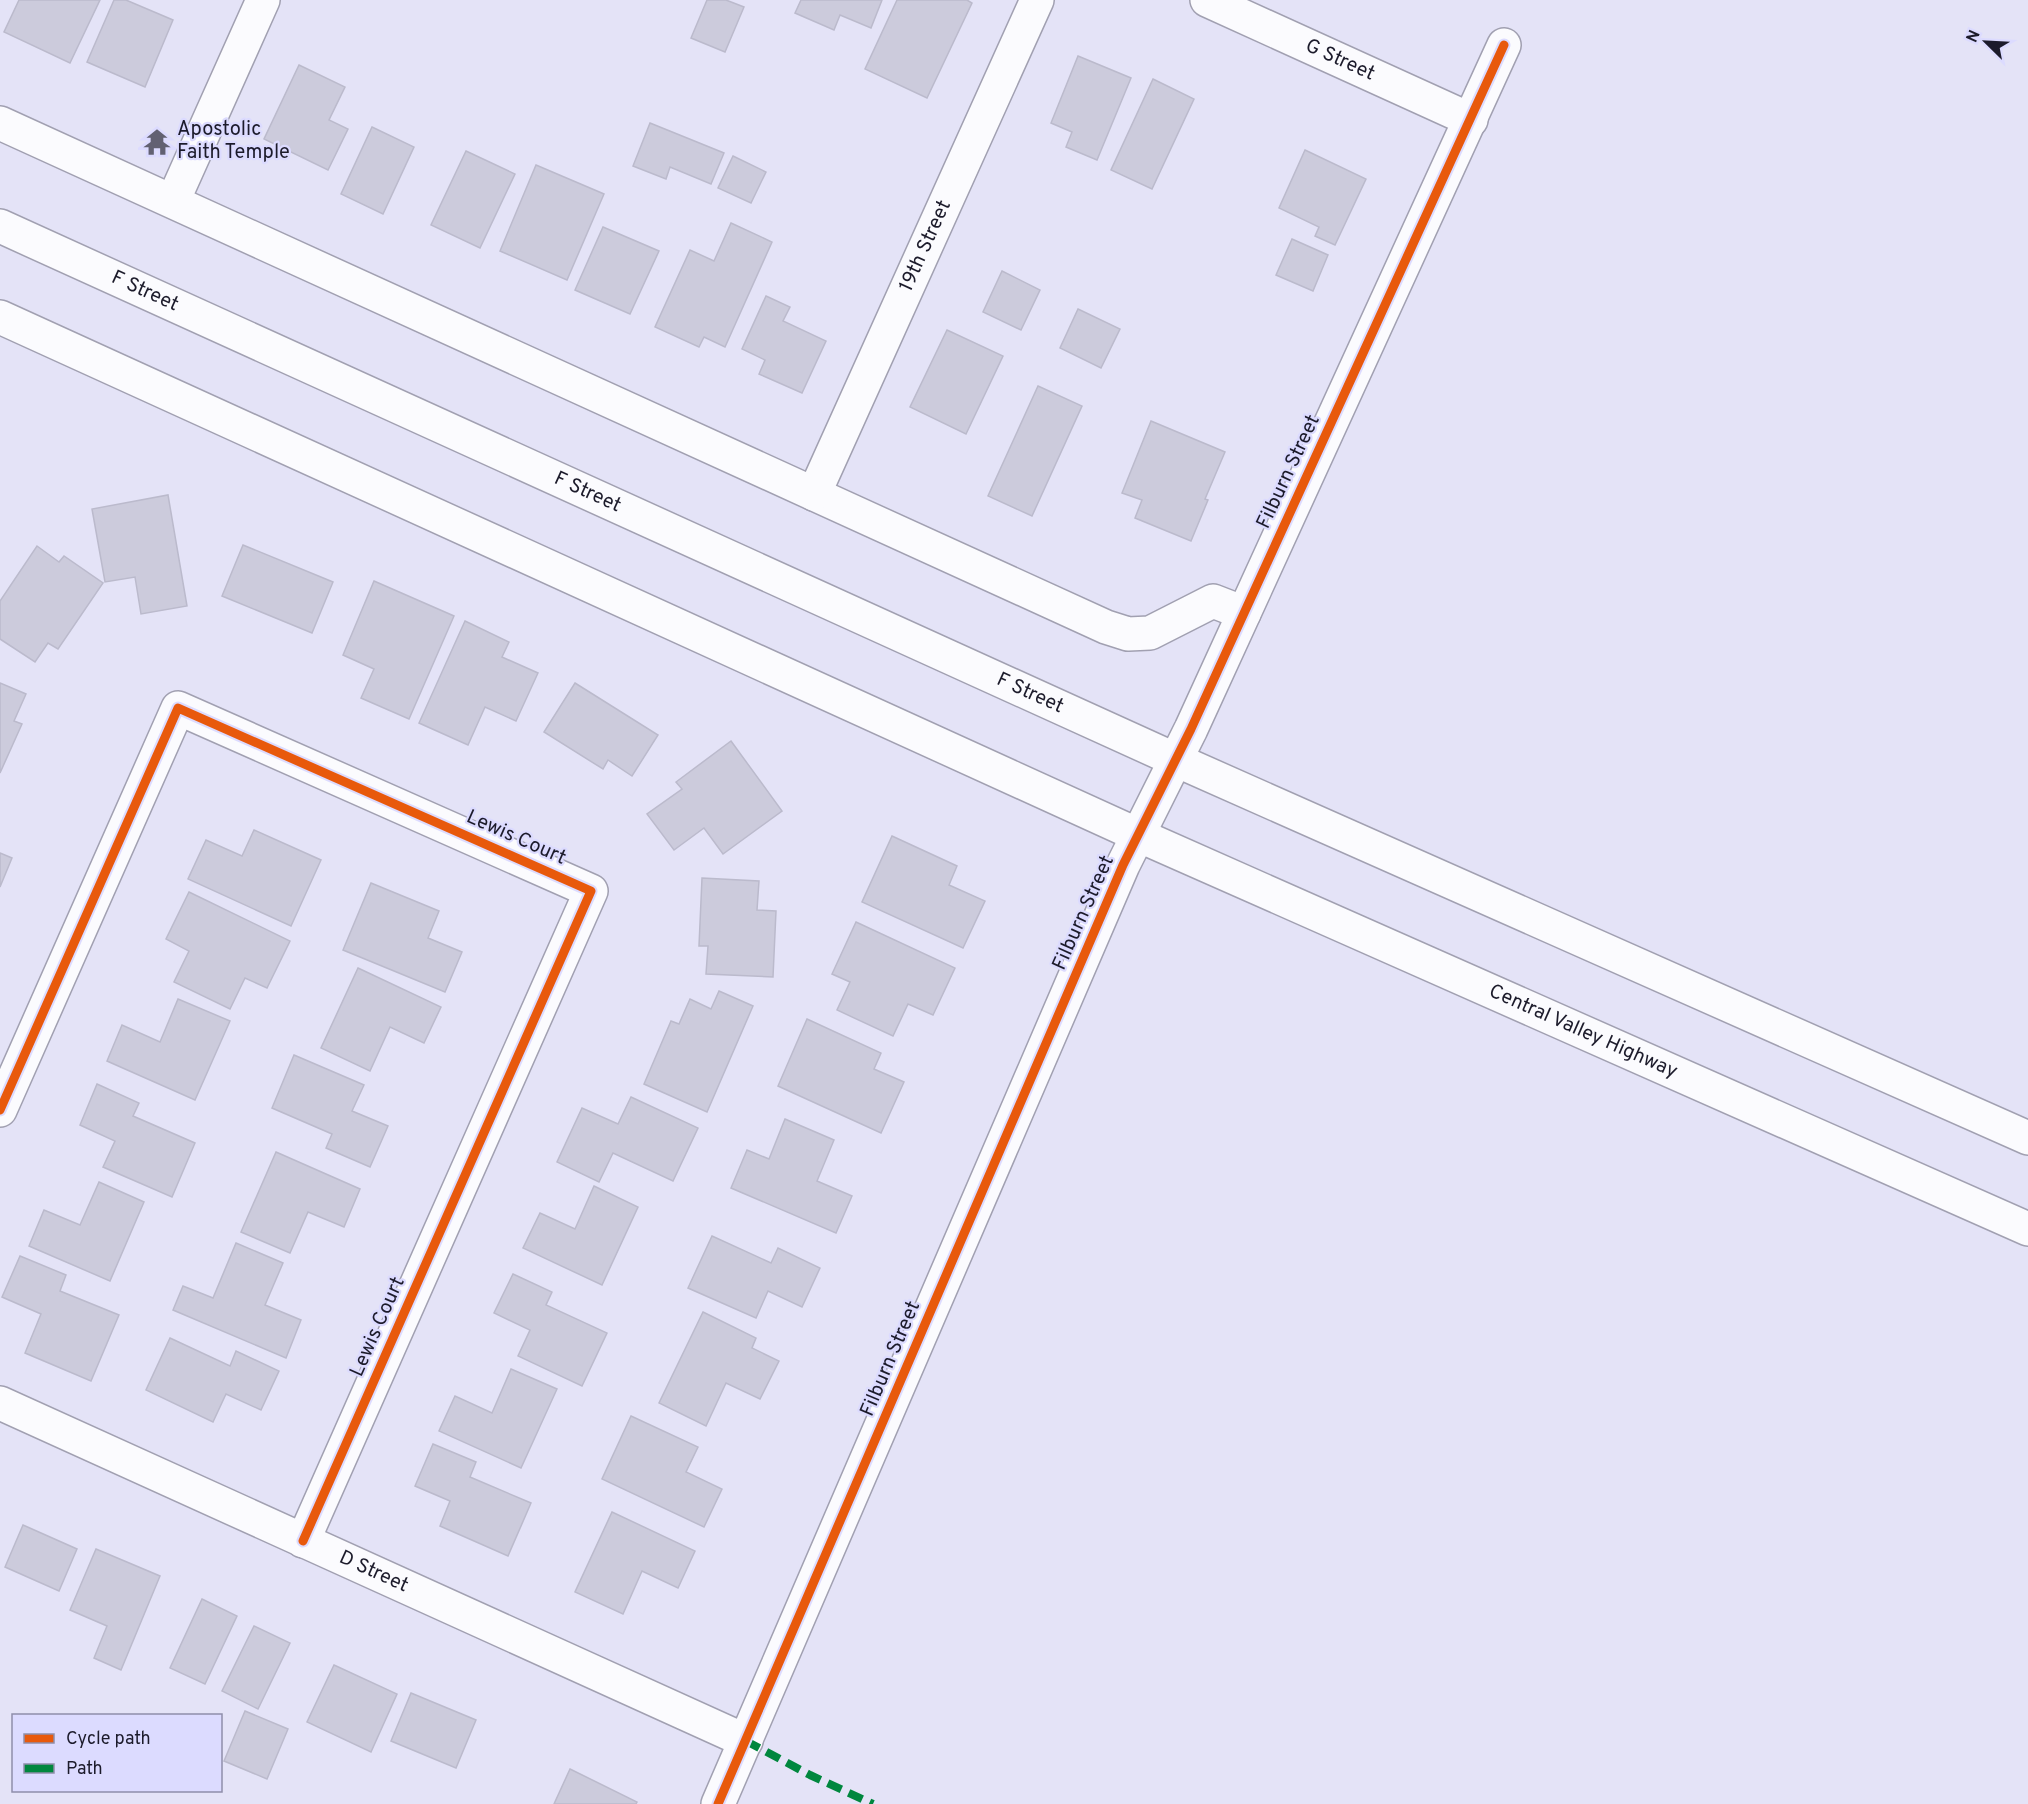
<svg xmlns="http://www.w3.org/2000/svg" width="2028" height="1804" font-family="Overpass,sans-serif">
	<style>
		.building { fill: #cccbdc; stroke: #bbbacc; stroke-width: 1.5 }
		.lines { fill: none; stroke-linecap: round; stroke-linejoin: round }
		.minor-casing { stroke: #a1a0b1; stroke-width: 36 }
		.tertiary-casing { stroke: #a1a0b1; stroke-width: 36 }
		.primary-casing { stroke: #a1a0b1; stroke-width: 36 }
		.minor { stroke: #fbfbfe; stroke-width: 33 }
		.tertiary { stroke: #fbfbfe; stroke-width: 33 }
		.primary { stroke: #fbfbfe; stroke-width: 33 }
		.quiet { stroke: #00873e; stroke-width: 8; stroke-dasharray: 15 8; stroke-linecap: butt }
		.cycleway-casing { stroke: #dcdbff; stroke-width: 13 }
		.cycleway { stroke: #e8590c; stroke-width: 9 }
		.labels { text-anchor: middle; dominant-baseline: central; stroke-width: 4.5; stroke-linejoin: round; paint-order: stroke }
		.street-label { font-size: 20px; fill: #1c1b2b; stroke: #dcdbff }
		.poi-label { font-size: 20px; fill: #1c1b2b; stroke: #dcdbff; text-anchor: start }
	</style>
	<rect width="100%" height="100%" fill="#e4e3f7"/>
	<!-- building -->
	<g class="building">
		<polygon points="19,0 100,0 70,63 4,32"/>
		<polygon points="114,0 126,0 173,20 145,87 87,62"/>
		<polygon points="707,0 726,0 744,7 725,52 691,38"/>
		<polygon points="801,0 882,0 871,28 840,15 834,30 795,13"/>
		<polygon points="897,0 967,0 972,3 927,98 865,69"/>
		<polygon points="1078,56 1131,78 1097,160 1066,147 1072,132 1051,123"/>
		<polygon points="299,65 345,87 329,120 348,129 328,170 264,139"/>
		<polygon points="1153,79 1194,99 1152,189 1111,170"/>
		<polygon points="650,123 724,153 711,184 670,167 666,179 633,166"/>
		<polygon points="372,127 414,147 383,214 341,194"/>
		<polygon points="1305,150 1366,179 1335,245 1315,236 1319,227 1279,208"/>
		<polygon points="466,151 515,174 480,248 431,225"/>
		<polygon points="733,156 766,172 751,203 718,188"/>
		<polygon points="536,165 604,194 567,280 500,251"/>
		<polygon points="731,223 772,242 725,347 704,337 699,347 655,327 690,250 714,261"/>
		<polygon points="603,227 659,251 630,314 575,290"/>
		<polygon points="1292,239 1328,255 1313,291 1276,275"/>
		<polygon points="1002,271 1040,290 1021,330 983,312"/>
		<polygon points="766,296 790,307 783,321 826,341 802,393 759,374 765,360 742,349"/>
		<polygon points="1078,309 1120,329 1101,368 1060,348"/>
		<polygon points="947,330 1003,356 966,434 910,407"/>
		<polygon points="1038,386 1082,406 1032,516 988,496"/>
		<polygon points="1151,421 1225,452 1205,499 1208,500 1191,541 1135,518 1142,500 1122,493"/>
		<polygon points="168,495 187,606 141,614 135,577 105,582 92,509"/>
		<polygon points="243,545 333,582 312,633 222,596"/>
		<polygon points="37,546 59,562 64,556 103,583 58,649 48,643 35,662 0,639 0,601"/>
		<polygon points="374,581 454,616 409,719 361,698 374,669 343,655"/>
		<polygon points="465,621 509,642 502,657 538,673 516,721 485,707 468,745 419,723"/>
		<polygon points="0,683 26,694 14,721 22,724 0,773"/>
		<polygon points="575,683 658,735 632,776 608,760 603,769 544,732"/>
		<polygon points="731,741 782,811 723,854 704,828 674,850 647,814 682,789 676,782"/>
		<polygon points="254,830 321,860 291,926 188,879 206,840 242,856"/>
		<polygon points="892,836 957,866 949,885 985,901 963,948 862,902"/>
		<polygon points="0,853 12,858 0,887"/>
		<polygon points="702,878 759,881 757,910 776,911 773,977 706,974 708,946 699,946"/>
		<polygon points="371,883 439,911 428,938 462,952 445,992 343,950"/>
		<polygon points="189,892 290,941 267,988 245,978 230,1009 174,982 189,951 166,939"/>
		<polygon points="856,922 955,968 933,1015 908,1004 893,1036 837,1010 850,982 832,974"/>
		<polygon points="358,968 441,1007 424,1043 390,1027 370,1071 321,1048"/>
		<polygon points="719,991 753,1006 707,1112 644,1084 671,1021 679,1024 690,999 711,1009"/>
		<polygon points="178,999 230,1021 195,1100 107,1061 122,1025 160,1042"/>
		<polygon points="807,1019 881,1053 874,1069 904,1082 881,1133 778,1086"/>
		<polygon points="294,1055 364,1085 352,1111 388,1126 370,1167 326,1148 332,1134 272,1108"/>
		<polygon points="97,1084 139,1103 133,1116 195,1143 172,1197 103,1167 115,1141 80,1125"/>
		<polygon points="631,1097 698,1128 673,1181 613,1153 599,1182 557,1162 582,1108 618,1124"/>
		<polygon points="785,1119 834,1140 817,1181 852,1196 836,1233 731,1188 747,1150 769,1159"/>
		<polygon points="276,1152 360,1189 344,1227 308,1212 290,1253 241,1232"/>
		<polygon points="99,1182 144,1202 110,1281 29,1246 44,1210 80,1225"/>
		<polygon points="594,1186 638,1207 602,1285 523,1248 540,1213 575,1229"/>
		<polygon points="712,1236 771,1263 778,1248 820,1268 802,1307 768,1291 756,1318 688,1288"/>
		<polygon points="236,1243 283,1263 265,1305 301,1320 286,1358 173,1310 183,1286 213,1298"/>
		<polygon points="20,1256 66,1275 60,1291 119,1315 91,1381 25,1353 41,1314 2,1297"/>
		<polygon points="513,1274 552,1292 546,1305 607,1333 582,1386 518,1356 530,1330 494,1313"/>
		<polygon points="703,1312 756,1338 752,1348 779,1361 760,1399 726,1383 706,1426 659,1403"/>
		<polygon points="170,1338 230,1366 236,1351 279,1371 261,1410 226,1394 213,1422 146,1390"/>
		<polygon points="511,1369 557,1389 521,1468 439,1431 455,1396 492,1413"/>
		<polygon points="631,1416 698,1447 686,1472 722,1489 704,1527 602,1479"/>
		<polygon points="433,1444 476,1462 470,1477 531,1503 508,1556 440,1526 450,1501 415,1486"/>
		<polygon points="612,1512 695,1551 678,1588 642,1571 623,1614 575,1592"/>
		<polygon points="23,1525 77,1549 59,1591 5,1567"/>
		<polygon points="96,1549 160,1576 121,1670 94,1658 107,1626 70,1610"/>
		<polygon points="202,1599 237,1616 205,1684 170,1668"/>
		<polygon points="254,1626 290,1643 258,1709 222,1691"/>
		<polygon points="334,1665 397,1694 371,1752 307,1722"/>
		<polygon points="411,1693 476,1720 456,1768 391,1741"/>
		<polygon points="245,1711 288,1729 267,1779 224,1761"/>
		<polygon points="570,1769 637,1802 636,1804 554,1804"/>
	</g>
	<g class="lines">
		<defs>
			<g id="minor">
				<path id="s1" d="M 1207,0 L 1471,120"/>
				<polyline points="0,123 1106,627 1128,634 1150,633 1213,601 1244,613"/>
				<polyline points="173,201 263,0"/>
				<path id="s2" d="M 814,494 L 1037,0"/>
				<polyline points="0,1110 178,708 591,891 303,1541"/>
				<path id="s3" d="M 0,1403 L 746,1741"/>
			</g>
			<polyline id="tertiary" points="718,1804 1123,865 1191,729 1504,45"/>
			<g id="primary">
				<path id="s4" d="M 0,226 L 1176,760 L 2028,1138"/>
				<path id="s5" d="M 0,317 L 1138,835 L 2028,1229"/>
			</g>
		</defs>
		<!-- minor casing -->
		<use href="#minor" class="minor-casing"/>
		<!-- tertiary casing -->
		<use href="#tertiary" class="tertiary-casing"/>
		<!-- primary casing -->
		<use href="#primary" class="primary-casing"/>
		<!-- minor -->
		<use href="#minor" class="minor"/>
		<!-- tertiary -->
		<use href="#tertiary" class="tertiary"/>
		<!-- primary -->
		<use href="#primary" class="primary"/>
		<!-- quiet -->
		<polyline class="quiet" points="746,1741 810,1775 873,1804"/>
		<defs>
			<g id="cycleway">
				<polyline points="0,1110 178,708 591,891 303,1541"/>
				<polyline points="718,1804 1123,865 1191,729 1504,45"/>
			</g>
		</defs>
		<!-- cycleway casing -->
		<use href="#cycleway" class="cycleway-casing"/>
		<!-- cycleway -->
		<use href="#cycleway" class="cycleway"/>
	</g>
	<!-- icons -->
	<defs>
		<symbol id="temple-bare" viewBox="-9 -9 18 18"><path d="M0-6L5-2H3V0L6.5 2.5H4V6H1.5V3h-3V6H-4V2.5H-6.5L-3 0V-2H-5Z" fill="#626172" stroke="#dcdbff" stroke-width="2.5" paint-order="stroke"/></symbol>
	</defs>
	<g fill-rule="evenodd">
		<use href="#temple-bare" x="138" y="123" width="38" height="38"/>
	</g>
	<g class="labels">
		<!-- street labels -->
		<g class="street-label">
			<text stroke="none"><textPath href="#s1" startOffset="146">G Street</textPath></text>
			<text stroke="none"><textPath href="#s2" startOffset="272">19th Street</textPath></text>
			<text stroke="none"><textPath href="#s4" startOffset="159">F Street</textPath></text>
			<text transform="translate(1289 472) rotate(-65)">Filburn Street</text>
			<text stroke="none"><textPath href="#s4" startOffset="645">F Street</textPath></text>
			<text stroke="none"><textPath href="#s4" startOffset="1131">F Street</textPath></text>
			<text transform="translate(516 838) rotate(24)">Lewis Court</text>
			<text transform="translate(1084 913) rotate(-66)">Filburn Street</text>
			<text stroke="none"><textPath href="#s5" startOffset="1737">Central Valley Highway</textPath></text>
			<text transform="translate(378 1327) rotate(-66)">Lewis Court</text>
			<text transform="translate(891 1359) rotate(-67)">Filburn Street</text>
			<text stroke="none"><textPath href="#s3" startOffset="410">D Street</textPath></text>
		</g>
		<!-- poi labels -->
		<g class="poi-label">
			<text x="177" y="130">Apostolic<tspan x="177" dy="23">Faith Temple</tspan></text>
		</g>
	</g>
	<!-- legend -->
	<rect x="12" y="1714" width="210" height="78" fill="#dcdbff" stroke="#8f8eaa" stroke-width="1.5"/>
	<rect x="24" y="1734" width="30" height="9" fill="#e8590c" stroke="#8f8eaa" stroke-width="1.5"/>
	<text x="66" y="1744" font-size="18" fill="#1c1b2b">Cycle path</text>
	<rect x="24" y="1764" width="30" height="9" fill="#00873e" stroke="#8f8eaa" stroke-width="1.5"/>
	<text x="66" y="1774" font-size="18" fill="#1c1b2b">Path</text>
	<!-- north arrow -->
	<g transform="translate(1986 42) rotate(294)" stroke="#dcdbff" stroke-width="4.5" paint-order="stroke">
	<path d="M0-4.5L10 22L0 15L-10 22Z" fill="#1c1b2b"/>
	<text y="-9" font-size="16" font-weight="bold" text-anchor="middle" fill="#1c1b2b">N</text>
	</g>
</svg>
